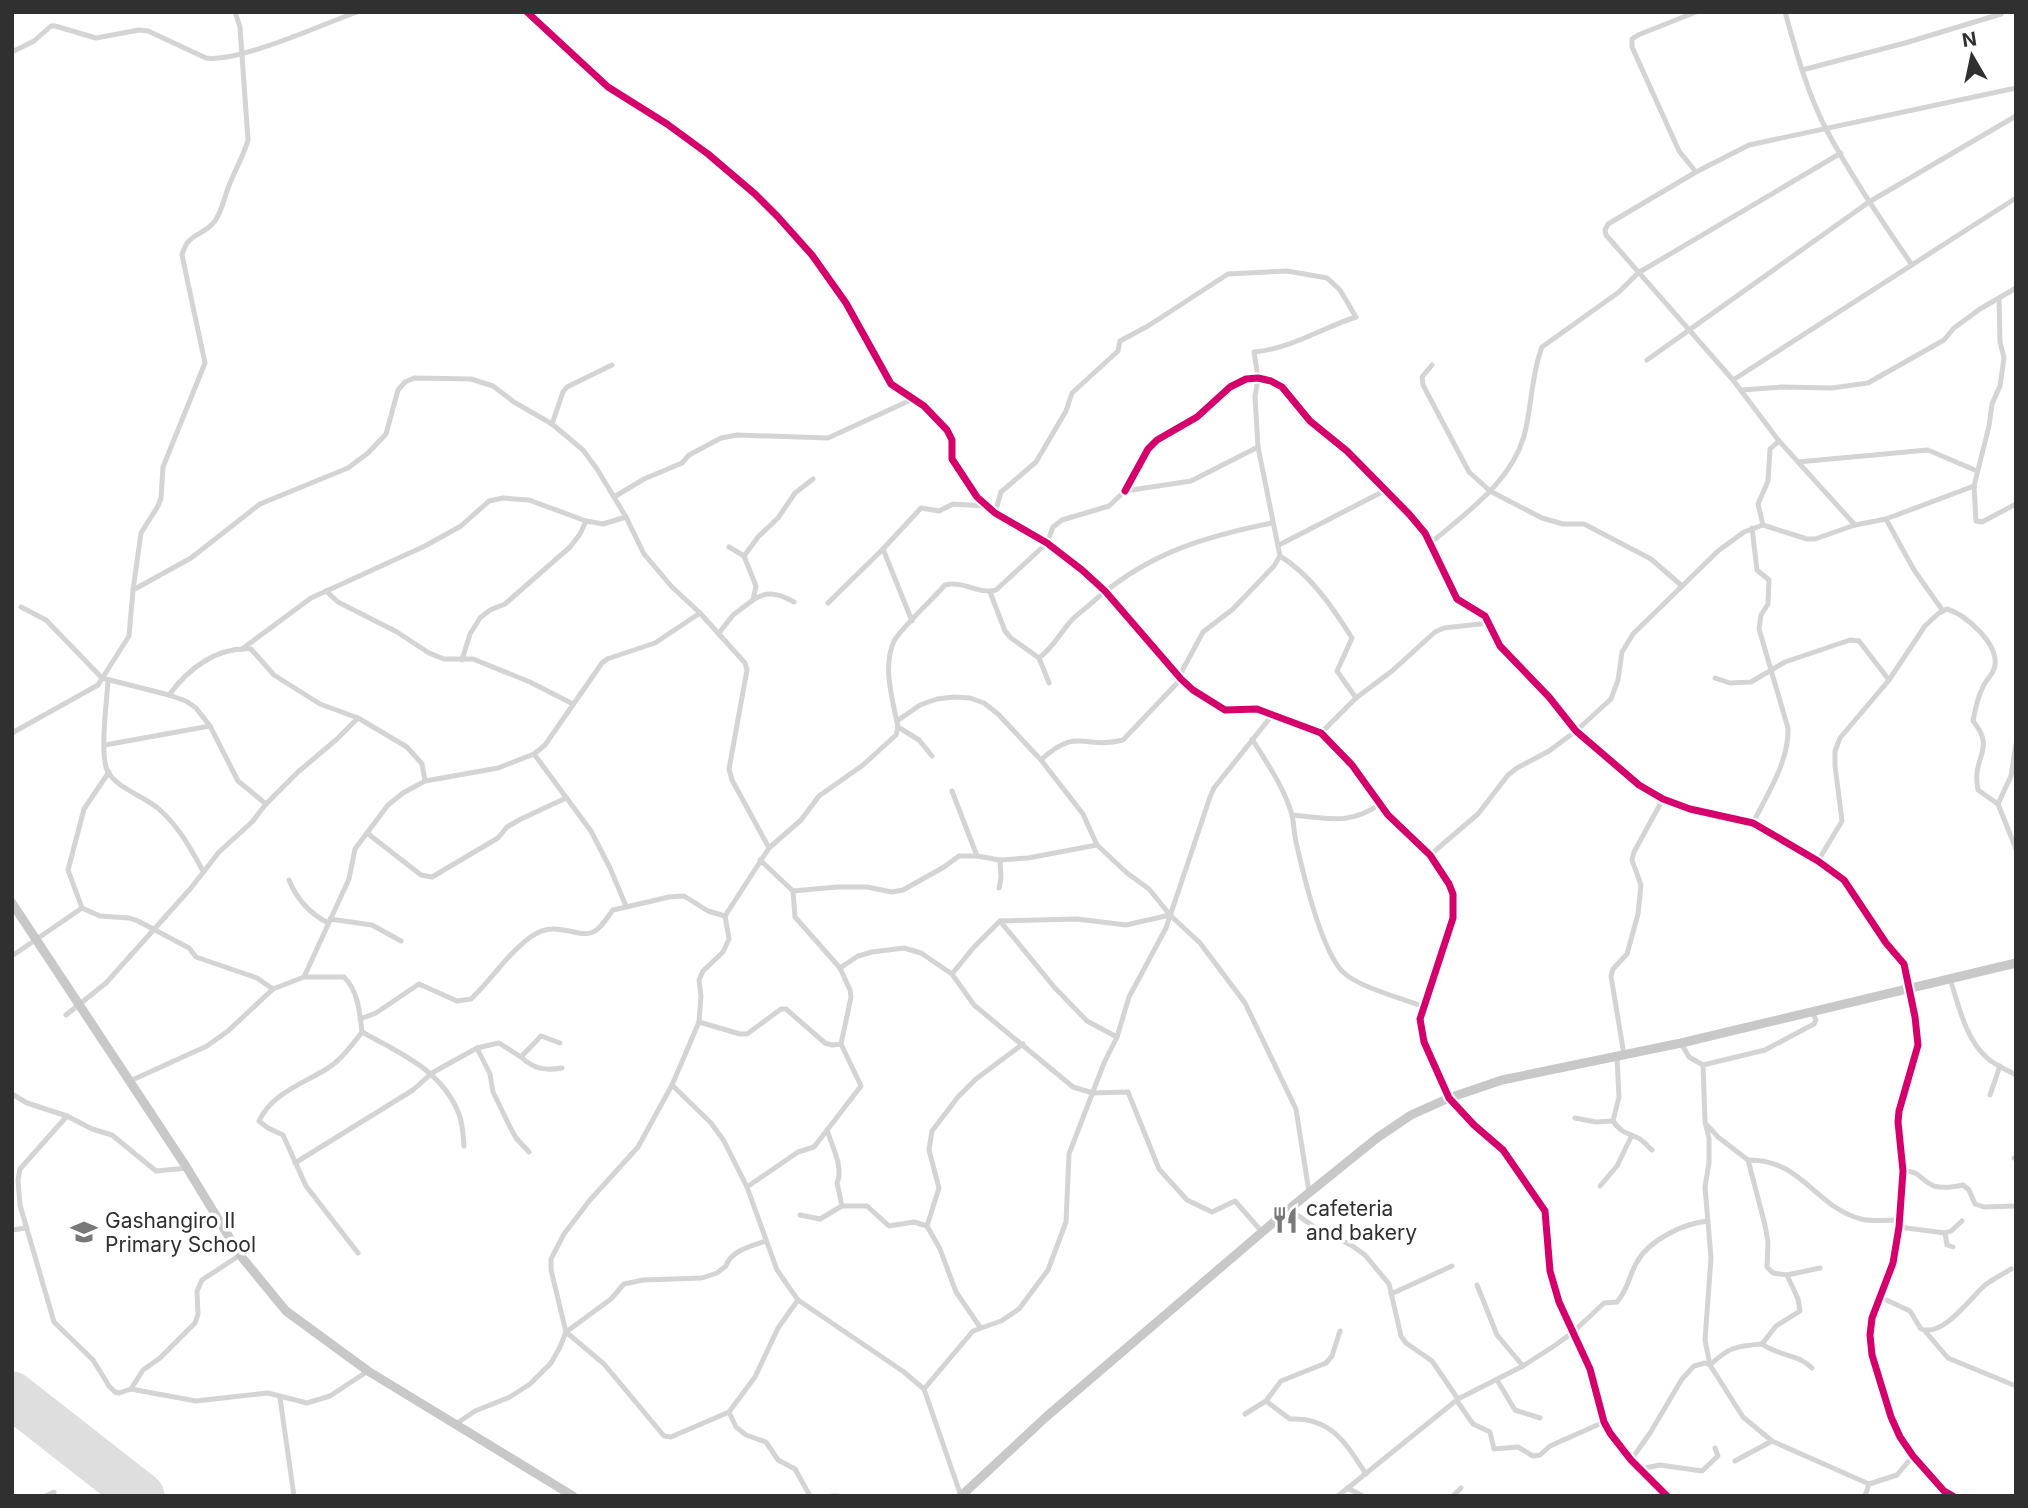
<svg xmlns="http://www.w3.org/2000/svg" width="2028" height="1508" font-family="Inter,sans-serif">
	<style>
		.lines { fill: none; stroke-linecap: round; stroke-linejoin: round }
		.runway { stroke: #dedede; stroke-width: 47 }
		.minor { stroke: #d4d4d4; stroke-width: 5 }
		.primary { stroke: #c8c8c8; stroke-width: 9 }
		.cycleway-casing { stroke: #fff; stroke-width: 11 }
		.cycleway { stroke: #d6006c; stroke-width: 7 }
		.labels { text-anchor: middle; dominant-baseline: central; stroke-width: 7; stroke-linejoin: round; paint-order: stroke }
		.poi-label { font-size: 21px; fill: #303030; stroke: #fff; text-anchor: start }
	</style>
	<rect width="100%" height="100%" fill="#fff"/>
	<g class="lines">
		<!-- runway -->
		<polyline class="runway" points="12,1395 141,1496"/>
		<!-- minor -->
		<g class="minor">
			<polyline points="527,12 608,87 667,124 708,154 755,194 778,217 812,255 846,303 891,384 924,406 947,430 952,440 952,459 977,497 995,513 1047,543 1082,570 1105,591 1181,679 1193,690 1225,710 1257,709 1321,733 1352,765 1388,815 1430,855 1449,884 1453,894 1453,918 1420,1019 1424,1042 1449,1098 1474,1125 1503,1150 1545,1211 1550,1271 1559,1302 1590,1369 1604,1422 1610,1433 1631,1460 1667,1496"/>
			<path d="M 1785,12 C 1796,51 1807,92 1826,129 C 1851,176 1882,221 1912,265"/>
			<path d="M 12,52 L 34,41 L 51,26 L 55,26 L 96,38 L 139,30 L 148,31 L 206,58 C 238,63 323,24 357,12"/>
			<polyline points="1802,70 1905,43 2001,14"/>
			<polyline points="1696,172 1679,151 1632,47 1632,39 1638,35 1696,12"/>
			<polyline points="1999,298 2000,342 2004,358 2000,386 1992,404 1989,426 1974,486 1976,521 1982,522 2016,504"/>
			<polyline points="1647,360 1869,202 2016,116"/>
			<polyline points="1432,365 1422,377 1423,385 1469,472 1490,491 1542,518 1563,524 1584,524 1651,559 1682,586"/>
			<polyline points="1733,380 2016,198"/>
			<polyline points="1741,390 1782,387 1832,388 1868,383 1944,340 1954,328 1980,309 2016,288"/>
			<polyline points="552,424 563,392 567,387 612,365"/>
			<polyline points="1798,462 1928,450 1977,471"/>
			<polyline points="1125,491 1148,449 1157,440 1197,417 1230,387 1246,379 1258,378 1271,381 1282,387 1310,421 1347,451 1409,514 1425,533 1457,599 1485,616 1500,646 1549,697 1576,731 1639,785 1663,799 1690,809 1753,823 1818,861 1844,880 1886,943 1904,964 1915,1017 1918,1045 1899,1111 1898,1122 1903,1171 1899,1227 1893,1263 1872,1318 1870,1335 1872,1355 1891,1417 1900,1437 1913,1456 1944,1491 1953,1496"/>
			<polyline points="614,497 644,479 682,463 689,455 721,438 737,435 828,438 913,399"/>
			<path d="M 995,513 L 1001,492 L 1036,462 L 1066,411 L 1072,393 L 1118,351 L 1120,341 L 1148,326 L 1228,274 L 1287,271 L 1327,278 L 1340,290 L 1356,317 C 1322,328 1290,349 1254,352 L 1258,378 L 1255,397 L 1258,447 L 1280,556 L 1274,566 L 1233,609 L 1203,632 L 1182,671 L 1181,679 L 1123,740 C 1084,750 1077,726 1041,760"/>
			<polyline points="1886,519 1974,486"/>
			<polyline points="1763,525 1758,504 1768,481 1770,449 1779,441"/>
			<path d="M 1752,528 L 1757,570 L 1769,580 L 1768,604 L 1761,615 L 1759,629 L 1788,728 C 1789,762 1767,794 1753,823"/>
			<path d="M 1430,544 C 1465,513 1511,483 1524,436 C 1532,407 1531,375 1542,347 L 1619,292 L 1638,273 L 1841,153"/>
			<polyline points="1279,545 1386,490"/>
			<polyline points="744,556 758,537 778,518 795,493 813,479"/>
			<path d="M 1280,556 C 1311,575 1333,608 1352,638 L 1337,671 L 1356,698"/>
			<path d="M 133,590 L 141,533 L 158,506 L 161,498 L 163,467 L 205,363 L 182,255 C 188,232 204,236 215,221 C 222,210 223,203 227,191 C 233,173 243,158 248,140 L 240,27 L 235,12"/>
			<polyline points="326,591 338,602 397,632 429,653 444,659 473,659 530,682 573,704"/>
			<polyline points="990,592 1005,631 1011,638 1039,658 1049,683"/>
			<path d="M 753,600 C 767,590 780,594 794,602"/>
			<polyline points="828,603 883,549"/>
			<polyline points="21,607 46,620 102,678 169,695 186,701 196,708 210,726 238,781 266,804"/>
			<polyline points="1943,611 1914,570 1886,519 1855,525 1779,441 1733,380 1606,235 1605,230 1608,224 1696,172 1749,145 2016,88"/>
			<polyline points="912,621 883,549 921,508 939,511 953,504 985,506"/>
			<polyline points="719,633 733,615 753,600 756,586 744,556 729,547"/>
			<polyline points="242,649 311,598 425,546 461,526 489,501 503,498 529,500 586,521 603,524 626,517"/>
			<path d="M 1039,658 C 1053,648 1060,633 1071,621 C 1075,616 1082,611 1087,607 C 1144,555 1198,538 1272,523"/>
			<polyline points="462,660 470,634 480,618 490,610 505,604 570,547 580,534 586,521"/>
			<polyline points="1715,678 1730,683 1751,682 1785,662 1850,640 1859,641 1889,680"/>
			<path d="M 108,681 C 107,700 99,757 108,772 C 119,790 145,796 160,810 C 179,827 191,849 203,871"/>
			<path d="M 169,695 C 188,669 216,647 251,649 L 274,675 L 320,704 L 358,718 L 407,747 L 422,764 L 425,781"/>
			<polyline points="897,721 920,705 937,699 954,697 970,698 984,703 998,714 1041,760 1083,814 1097,845 1127,873 1149,889 1170,915 1200,943 1245,1003 1296,1109 1309,1192"/>
			<polyline points="898,727 919,740 932,756"/>
			<polyline points="12,733 98,685 129,636 133,590 191,558 260,504 348,468 368,453 386,434 398,390 405,382 414,378 471,379 493,386 514,402 552,424 583,450 597,469 626,517 644,554 672,587 700,613 745,663 747,670 729,769 732,780 769,848"/>
			<polyline points="1321,733 1356,698 1392,671 1435,632 1444,628 1489,623"/>
			<path d="M 1252,739 C 1267,763 1284,787 1292,815 C 1294,824 1294,833 1296,842 C 1303,873 1322,953 1344,973 C 1359,987 1404,999 1424,1007"/>
			<polyline points="105,745 210,726"/>
			<polyline points="534,754 591,831 610,868 626,906"/>
			<polyline points="952,791 977,856"/>
			<polyline points="1998,804 2011,776 2016,744"/>
			<path d="M 1292,815 C 1327,818 1349,826 1380,804"/>
			<polyline points="367,833 421,875 432,877 498,838 507,827 521,819 566,798"/>
			<polyline points="1430,855 1478,814 1508,775 1517,768 1549,751 1576,731 1611,699 1618,680 1622,652 1633,634 1718,551 1744,532 1763,525 1807,539 1815,539 1855,525"/>
			<path d="M 1818,861 L 1842,821 L 1835,766 L 1835,751 L 1840,738 L 1889,680 L 1925,626 L 1939,613 L 1947,609 C 1966,615 1998,643 1995,665 C 1994,675 1985,680 1982,689 C 1977,699 1975,710 1973,721 C 1997,750 1971,756 1978,790 L 1998,804 L 2016,849"/>
			<path d="M 289,880 C 297,900 309,913 328,923"/>
			<polyline points="999,888 1001,878 1000,860"/>
			<polyline points="793,891 837,887 867,887 892,892 903,890 944,867 959,856 977,856 1000,860 1028,858 1097,845"/>
			<polyline points="82,908 100,916 129,918 138,921 189,948 196,957 257,978 273,989"/>
			<polyline points="330,919 372,925 401,941"/>
			<polyline points="1000,921 1055,988 1087,1021 1117,1037"/>
			<polyline points="12,956 82,908 68,870 84,809 109,772"/>
			<polyline points="840,968 858,956 872,952 904,948 921,953 952,974 974,1005 1073,1087 1093,1093 1128,1092 1159,1169 1187,1200 1212,1212 1235,1201 1263,1233"/>
			<polyline points="952,974 974,947 1000,921 1077,919 1126,925 1170,915"/>
			<path d="M 304,977 L 344,977 C 358,990 360,1014 362,1032 C 352,1045 341,1060 328,1068 C 303,1084 272,1093 259,1121 L 268,1128 L 283,1135 L 306,1186 L 358,1253"/>
			<path d="M 1950,979 C 1959,1006 1965,1038 1987,1058 C 1995,1065 2007,1070 2016,1075"/>
			<polyline points="1812,1012 1816,1020 1814,1024 1765,1050 1703,1065 1705,1122 1709,1138 1709,1163 1705,1187 1711,1258 1705,1340 1710,1365 1743,1417 1772,1441 1869,1484 1897,1475 1913,1456"/>
			<polyline points="66,1015 106,983 191,888 219,852 252,822 266,804 298,772 337,739 358,718"/>
			<path d="M 360,1019 L 376,1013 L 419,984 L 457,1001 L 471,999 C 492,979 508,953 532,936 C 558,918 579,941 595,931 C 603,926 608,916 613,910 L 669,897 L 684,896 L 708,911 L 725,916"/>
			<polyline points="699,1022 740,1034 747,1034 781,1009 786,1009 825,1043 832,1045 841,1044"/>
			<path d="M 362,1032 C 400,1053 442,1070 459,1114 C 463,1124 463,1136 464,1146"/>
			<polyline points="1681,1043 1689,1057 1703,1065"/>
			<polyline points="477,1048 490,1074 493,1092 509,1125 516,1138 529,1152"/>
			<polyline points="1624,1055 1611,976 1613,969 1627,954 1638,914 1641,885 1632,860 1634,852 1663,799"/>
			<path d="M 521,1057 C 534,1069 545,1071 562,1068"/>
			<polyline points="130,1081 207,1046 228,1031 273,989 304,977 349,879 355,849 388,805 403,793 425,781 498,768 534,754 545,745 602,663 607,659 655,643 700,613"/>
			<polyline points="672,1085 711,1123 724,1141 747,1187 777,1270 798,1300 904,1372 924,1389 961,1496"/>
			<polyline points="12,1094 27,1103 67,1116 92,1129 112,1135 156,1171 187,1168"/>
			<polyline points="1990,1095 2000,1066"/>
			<polyline points="67,1116 20,1169 18,1180 20,1205 54,1322 93,1360 109,1386 115,1392 119,1393 131,1389 196,1401 268,1393 307,1403 330,1396 368,1371"/>
			<polyline points="1575,1118 1596,1122 1613,1121 1619,1097 1617,1057"/>
			<path d="M 1613,1121 C 1621,1133 1626,1132 1638,1138 C 1643,1140 1648,1147 1652,1150"/>
			<path d="M 827,1130 C 832,1146 844,1168 837,1183 L 842,1206"/>
			<polyline points="2014,1158 2016,1159"/>
			<path d="M 1748,1160 C 1802,1159 1815,1207 1861,1219 C 1873,1222 1887,1220 1899,1220"/>
			<polyline points="295,1163 413,1090 432,1073 477,1048 499,1043 521,1057 541,1036 560,1043"/>
			<path d="M 1903,1171 C 1922,1171 1920,1181 1934,1186 C 1944,1189 1954,1187 1963,1185 L 1969,1190 L 1975,1204 L 1984,1207 L 2016,1206"/>
			<polyline points="1600,1186 1617,1166 1631,1137"/>
			<polyline points="747,1187 798,1152 814,1147 861,1086 841,1044 851,997 850,990 840,968 795,917 793,891 760,860"/>
			<polyline points="1289,1209 1317,1229 1351,1245 1365,1255 1389,1284 1401,1336 1406,1343 1432,1361 1458,1399"/>
			<polyline points="800,1215 820,1219 842,1206 867,1206 889,1226 914,1222 927,1226"/>
			<polyline points="1899,1227 1945,1233 1951,1231 1962,1221"/>
			<polyline points="12,1230 26,1228"/>
			<polyline points="1945,1233 1947,1245 1953,1247"/>
			<path d="M 766,1241 C 752,1246 731,1250 726,1266 L 717,1273 L 702,1278 L 643,1280 L 624,1284 L 611,1299 L 566,1332 L 604,1364 L 664,1436 L 671,1437 L 729,1412 L 755,1377 L 778,1328 L 798,1300"/>
			<polyline points="1787,1275 1820,1268"/>
			<polyline points="1477,1285 1497,1335 1523,1366"/>
			<polyline points="1391,1294 1452,1266"/>
			<path d="M 1880,1297 L 1910,1311 L 1921,1329 C 1943,1337 1969,1300 1983,1287 C 1990,1280 2002,1275 2011,1269"/>
			<polyline points="980,1327 956,1292 940,1249 927,1226 939,1188 929,1150 932,1131 958,1097 976,1079 1023,1044"/>
			<polyline points="1925,1331 1948,1358 2016,1386"/>
			<path d="M 1762,1344 C 1778,1356 1799,1354 1812,1368"/>
			<polyline points="1497,1380 1515,1410 1540,1418"/>
			<polyline points="131,1389 143,1370 160,1358 195,1323 198,1314 197,1291 202,1280 240,1255"/>
			<polyline points="924,1389 973,1331 1001,1321 1019,1309 1048,1270 1066,1222 1069,1154 1104,1063 1117,1037 1129,997 1166,928 1210,797 1214,788 1273,714"/>
			<polyline points="280,1398 294,1496"/>
			<path d="M 1266,1401 L 1290,1419 C 1332,1417 1346,1444 1366,1474"/>
			<polyline points="1457,1401 1473,1424 1490,1432 1494,1449 1518,1447 1533,1456 1540,1455 1550,1446 1604,1422"/>
			<polyline points="729,1412 736,1427 746,1435 766,1442 778,1460 795,1469 810,1496"/>
			<polyline points="1245,1414 1266,1401 1281,1381 1326,1363 1332,1356 1340,1331"/>
			<path d="M 456,1424 L 475,1411 L 510,1397 L 530,1384 L 551,1363 L 560,1347 L 566,1332 L 551,1270 L 551,1259 L 564,1234 L 590,1200 L 638,1147 L 672,1085 L 699,1022 L 701,996 L 699,980 L 703,971 L 723,952 L 729,939 L 725,916 L 769,848 L 801,820 L 819,796 L 863,765 L 896,735 L 898,727 C 893,701 882,667 894,641 C 902,627 933,599 945,585 C 963,580 979,595 996,590 L 1047,543 L 1053,527 L 1062,520 L 1109,506 L 1125,491 L 1191,481 L 1258,447"/>
			<path d="M 1631,1460 L 1650,1433 L 1682,1379 L 1694,1366 L 1705,1363 L 1710,1365 C 1729,1347 1736,1346 1762,1344 L 1776,1326 L 1800,1311 L 1798,1299 L 1787,1275 L 1773,1273 L 1767,1267 L 1768,1242 L 1765,1225 L 1748,1160 L 1718,1137 L 1707,1125"/>
			<polyline points="1735,1461 1772,1441"/>
			<polyline points="1640,1469 1660,1465 1702,1471 1718,1456 1715,1448"/>
			<polyline points="1347,1488 1363,1496"/>
			<polyline points="46,1496 54,1492"/>
			<polyline points="832,1496 838,1496"/>
			<path d="M 1338,1496 L 1458,1399 L 1523,1366 L 1554,1346 L 1572,1333 L 1604,1303 L 1617,1302 C 1628,1290 1629,1275 1637,1262 C 1649,1240 1684,1223 1708,1221"/>
			<polyline points="1453,1496 1461,1488"/>
			<polyline points="1865,1496 1869,1484"/>
		</g>
		<!-- primary -->
		<g class="primary">
			<polyline points="12,903 187,1168 240,1255 286,1311 368,1371 573,1496"/>
			<polyline points="961,1496 1046,1417 1289,1209 1377,1138 1411,1115 1449,1098 1502,1080 1681,1043 2016,963"/>
		</g>
		<defs>
			<g id="cycleway">
				<polyline points="527,12 608,87 667,124 708,154 755,194 778,217 812,255 846,303 891,384 924,406 947,430 952,440 952,459 977,497 995,513 1047,543 1082,570 1105,591 1181,679 1193,690 1225,710 1257,709 1321,733 1352,765 1388,815 1430,855 1449,884 1453,894 1453,918 1420,1019 1424,1042 1449,1098 1474,1125 1503,1150 1545,1211 1550,1271 1559,1302 1590,1369 1604,1422 1610,1433 1631,1460 1667,1496"/>
				<polyline points="1125,491 1148,449 1157,440 1197,417 1230,387 1246,379 1258,378 1271,381 1282,387 1310,421 1347,451 1409,514 1425,533 1457,599 1485,616 1500,646 1549,697 1576,731 1639,785 1663,799 1690,809 1753,823 1818,861 1844,880 1886,943 1904,964 1915,1017 1918,1045 1899,1111 1898,1122 1903,1171 1899,1227 1893,1263 1872,1318 1870,1335 1872,1355 1891,1417 1900,1437 1913,1456 1944,1491 1953,1496"/>
			</g>
		</defs>
		<!-- cycleway casing -->
		<use href="#cycleway" class="cycleway-casing"/>
		<!-- cycleway -->
		<use href="#cycleway" class="cycleway"/>
	</g>
	<!-- icons -->
	<defs>
		<symbol id="restaurant-bare" viewBox="-9 -9 18 18"><path d="M-5-6h1v4h1v-4h1v4h1v-4h1v5L-1.5 .5V6h-2V.5L-5-1ZM5-6V6H3V1.5H1.5Q1.5-4 5-6Z" fill="#787878" stroke="#fff" stroke-width="2.5" paint-order="stroke"/></symbol>
		<symbol id="school-bare" viewBox="-9 -9 18 18"><path d="M0-5L7-2L0 1L-7-2ZM-4 1L0 2.5L4 1V4Q0 6-4 4Z" fill="#787878" stroke="#fff" stroke-width="2.5" paint-order="stroke"/></symbol>
	</defs>
	<g fill-rule="evenodd">
		<use href="#restaurant-bare" x="1266" y="1201" width="38" height="38"/>
		<use href="#school-bare" x="65" y="1213" width="38" height="38"/>
	</g>
	<g class="labels">
		<!-- poi labels -->
		<g class="poi-label">
			<text x="1306" y="1208">cafeteria<tspan x="1306" dy="24">and bakery</tspan></text>
			<text x="105" y="1220">Gashangiro II<tspan x="105" dy="24">Primary School</tspan></text>
		</g>
	</g>
	<!-- border -->
	<rect width="2028" height="1508" fill="none" stroke="#303030" stroke-width="28"/>
	<!-- north arrow -->
	<g transform="translate(1972 56) rotate(351)" stroke="#ffffff" stroke-width="5" paint-order="stroke">
	<path d="M0-5L12 26L0 18L-12 26Z" fill="#303030"/>
	<text y="-10" font-size="19" font-weight="bold" text-anchor="middle" fill="#303030">N</text>
	</g>
</svg>
